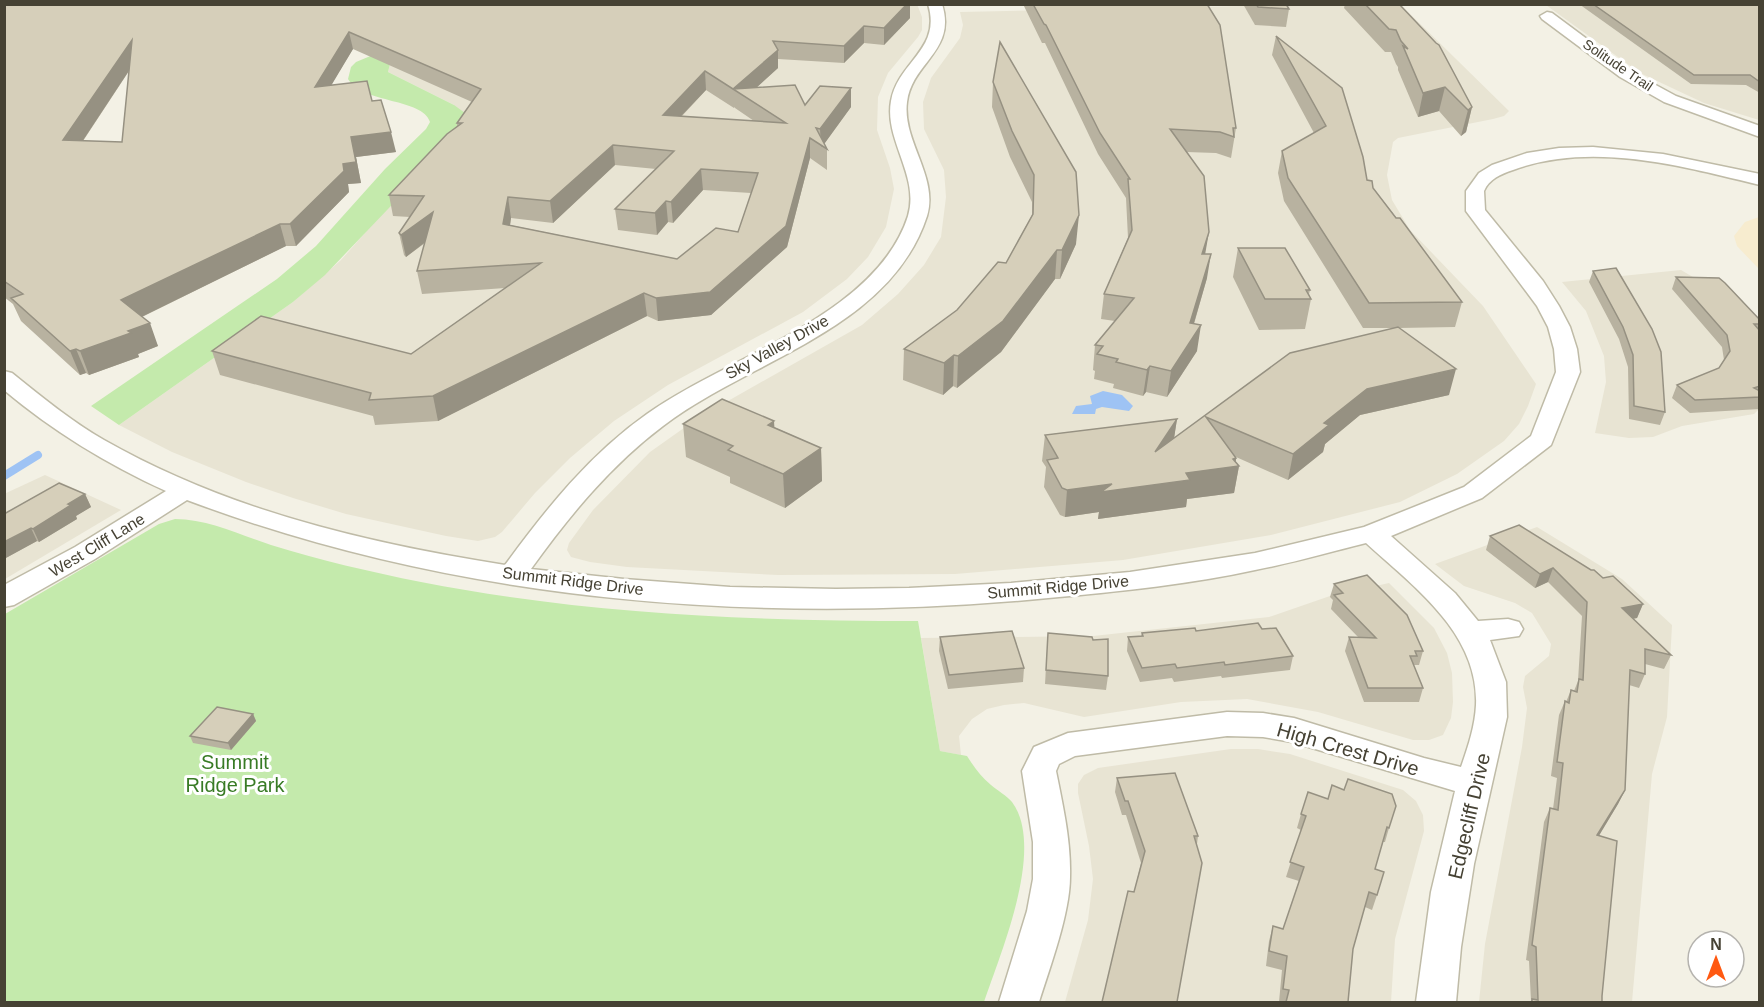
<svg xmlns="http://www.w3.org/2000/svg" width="1764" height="1007" font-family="Arial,sans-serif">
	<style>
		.residential { fill: #e8e4d3 }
		.commercial { fill: #f7eccf }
		.green { fill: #c4eaac }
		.water { fill: #9ec3f4 }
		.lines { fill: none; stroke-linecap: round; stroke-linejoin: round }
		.stream { stroke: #9ec3f4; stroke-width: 8 }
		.minor-casing { stroke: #bfbba7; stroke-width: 3 }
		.minor { fill: #fff; fill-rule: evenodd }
		.wall { fill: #b8b2a0; fill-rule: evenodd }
		.shaded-wall { fill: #969182 }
		.building { fill: #d6cfba; stroke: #969182; stroke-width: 1.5; fill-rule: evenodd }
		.labels { text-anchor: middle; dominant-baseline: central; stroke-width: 6; stroke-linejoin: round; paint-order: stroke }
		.far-street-label { font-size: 14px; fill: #464234; stroke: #fff }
		.street-label { font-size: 16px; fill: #464234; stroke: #fff }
		.near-street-label { font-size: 20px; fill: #464234; stroke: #fff }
		.near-park-label { font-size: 20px; fill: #387b25; stroke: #fff }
	</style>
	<rect width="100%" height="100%" fill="#f3f1e5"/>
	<!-- residential -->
	<g class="residential">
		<polygon points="917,4 922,17 922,30 918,37 888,73 878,97 877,130 890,168 894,189 886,227 868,257 847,279 803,312 668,385 614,421 570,458 535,493 502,532 495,537 478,541 446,536 346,514 293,498 246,482 172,452 119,425 293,302 341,260 365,233 454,105 388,72 390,64 532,5"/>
		<polygon points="1546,5 1759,5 1759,120 1704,103 1640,73"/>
		<polygon points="1242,6 1402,6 1509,111 1504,116 1493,119 1398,138 1393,142 1387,175 1392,200 1410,230 1483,306 1536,384 1528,406 1519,424 1504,441 1457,474 1400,502 1271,535 1123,560 955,574 778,575 627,567 590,562 571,557 567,550 569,543 593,510 650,452 698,418 862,325 898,294 924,265 941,237 946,197 944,170 924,129 923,102 931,78 960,38 963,25 960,12"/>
		<polygon points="1681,270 1703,283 1759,409 1754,414 1682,426 1653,437 1629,438 1595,433 1606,382 1604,356 1586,311 1562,282"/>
		<polygon points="45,475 121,510 5,579 4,494"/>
		<polygon points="1537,527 1622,579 1672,625 1667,717 1652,774 1632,1002 1479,1002 1485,944 1522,747 1527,708 1523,687 1525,676 1549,656 1551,644 1532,613 1515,603 1464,586 1435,564"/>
		<polygon points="1389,583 1434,628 1447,653 1452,673 1453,702 1451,718 1443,735 1429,740 1413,740 1318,712 1247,699 1181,702 1084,717 1024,703 1004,705 987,709 972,719 959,736 961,755 940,751 921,638 1093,636 1269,617 1330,596"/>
		<polygon points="1231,749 1258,749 1290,754 1403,790 1416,801 1423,815 1424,831 1395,939 1391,1002 1065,1002 1088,920 1093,879 1089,846 1078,793 1078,784 1084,775 1098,768"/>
	</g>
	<!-- commercial -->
	<polygon class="commercial" points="1759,217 1760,217 1759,269 1737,246 1734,236 1745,222"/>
	<!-- green -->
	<g class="green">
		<path d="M 409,40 L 390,64 L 388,72 L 454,105 L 465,113 L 465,120 L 409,187 L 325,275 L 293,302 L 119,425 L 91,406 L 277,279 L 316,246 L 385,169 L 426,129 L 430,122 C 423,98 363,104 348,79 L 351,67 L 356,62 Z"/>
		<path d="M 175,519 C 208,519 240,535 271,545 C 320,560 370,572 421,582 C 585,614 751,621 918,621 L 940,751 L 967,756 C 974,767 981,777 991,785 C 997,790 1007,796 1012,802 C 1046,848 1000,954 984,1002 L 5,1002 L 5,614 L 159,524 Z"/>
	</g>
	<!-- water -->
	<polygon class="water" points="1103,391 1122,395 1133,406 1129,411 1102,407 1096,409 1095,414 1072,414 1076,406 1092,404 1090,396"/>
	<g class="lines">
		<!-- stream -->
		<polyline class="stream" points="4,476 38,455"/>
		<defs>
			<g id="minor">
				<path d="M 928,4 L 942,4 C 957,51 912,62 907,102 C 902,141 939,177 927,216 C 890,330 749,360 663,426 C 611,465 569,516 531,569 L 624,579 L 730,587 L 836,589 L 909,588 L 1011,583 L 1130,572 L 1255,553 L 1364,527 L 1464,487 L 1531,436 L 1556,372 L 1554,349 L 1548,327 L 1537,306 L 1466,211 L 1466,191 L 1479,173 L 1492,165 L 1527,153 L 1559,148 L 1593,147 L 1663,154 L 1760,174 L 1760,185 C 1682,166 1591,141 1513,170 C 1501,174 1489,179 1484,191 L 1485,210 L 1543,281 L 1559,306 L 1570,327 L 1577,349 L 1580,372 L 1551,445 L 1482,498 L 1391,536 L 1455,593 L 1478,621 L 1508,619 L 1519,622 L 1523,629 L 1519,636 L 1490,640 L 1506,682 L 1507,717 L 1474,864 L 1461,947 L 1456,1002 L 1416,1002 L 1431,892 L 1455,791 L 1292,742 L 1263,737 L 1227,736 L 1075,756 L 1059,764 L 1056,771 C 1063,806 1071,841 1070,877 C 1070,913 1050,967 1039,1002 L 999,1002 L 1027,911 L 1033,879 L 1033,842 L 1022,771 L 1034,747 L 1068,733 L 1227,712 L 1263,713 L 1294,718 L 1424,758 L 1461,767 C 1468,747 1475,726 1476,705 C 1479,633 1413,586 1366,543 C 1330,552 1293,563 1255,570 C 1191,584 1124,591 1059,597 C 767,626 463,604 187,500 L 95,559 L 14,605 L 4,607 L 4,585 L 75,547 L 166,491 C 107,464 54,432 4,390 L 4,371 L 12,373 C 42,397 71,421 104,440 C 227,510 365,543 505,565 C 546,509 590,454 647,414 C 727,357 876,316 908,216 C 920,176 884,140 891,101 C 898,61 942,50 928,4 Z"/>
				<polygon points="1547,12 1552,13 1630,71 1676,96 1760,126 1760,137 1664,102 1620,77 1542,19 1540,16"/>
			</g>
		</defs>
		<!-- minor casing -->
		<use href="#minor" class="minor-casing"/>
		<!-- minor -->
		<use href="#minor" class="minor"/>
	</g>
	<!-- wall -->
	<g class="wall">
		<path d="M 4,4 L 910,18 L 884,45 L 864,43 L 844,63 L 778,59 L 778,68 L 756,88 L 805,105 L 851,88 L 851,107 L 824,144 L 827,149 L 827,170 L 810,158 L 787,247 L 711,315 L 658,321 L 647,316 L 438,421 L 375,425 L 373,416 L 220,375 L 212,351 L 411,354 L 505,288 L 422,294 L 417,271 L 425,243 L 406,257 L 404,255 L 399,233 L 410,217 L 393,216 L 389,195 L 457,126 L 457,123 L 472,102 L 353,49 L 331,85 L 372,101 L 396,152 L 356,157 L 361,183 L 348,184 L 349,192 L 296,246 L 286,246 L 142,317 L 158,346 L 138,354 L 139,357 L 89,375 L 86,373 L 80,375 L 21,321 L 13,304 L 4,297 ZM 129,71 L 122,142 L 83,141 ZM 706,90 L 734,108 L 735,107 L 735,108 L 754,121 L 682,116 ZM 615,165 L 656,169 L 615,209 L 618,230 L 657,235 L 668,222 L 673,223 L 703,190 L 751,193 L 738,232 L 677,259 L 510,225 L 511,218 L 553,223 Z"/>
		<polygon points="1023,4 1212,4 1208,7 1236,128 1231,158 1216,153 1186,152 1205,254 1207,278 1194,324 1197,351 1167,397 1146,392 1143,396 1113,388 1114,384 1094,379 1095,371 1093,370 1095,345 1115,321 1101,319 1104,294 1128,238 1126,198 1098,154 1045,43 1042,43"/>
		<polygon points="1243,4 1286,4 1289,9 1286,27 1255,25"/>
		<polygon points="1345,4 1399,4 1472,107 1466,132 1461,136 1439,111 1418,117 1398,70 1398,67 1396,64 1391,52 1385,52 1344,8"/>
		<polygon points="1579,4 1760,4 1760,93 1746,85 1691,84"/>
		<polygon points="1276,36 1367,180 1462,302 1455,327 1399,328 1449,395 1360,415 1325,444 1323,452 1288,480 1236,457 1236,462 1239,466 1234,493 1187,499 1186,507 1098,519 1099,512 1065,517 1060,515 1044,487 1046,467 1042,461 1045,435 1177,419 1174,438 1290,353 1396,328 1363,328 1284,201 1278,173 1282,151 1314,133 1272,55"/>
		<polygon points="993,82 1076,244 1060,279 1055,279 1001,352 957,388 953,386 943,395 903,380 904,349 957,310 1006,263 1032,215 1032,202 1010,157 992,107"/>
		<polygon points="1238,248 1310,290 1309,294 1311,299 1305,329 1259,330 1233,277"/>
		<polygon points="1616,268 1665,412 1660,425 1629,419 1628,367 1619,339 1589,282 1593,271"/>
		<polygon points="1676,277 1760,320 1760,409 1690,413 1672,398 1677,385 1719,368 1724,360 1722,347 1672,289"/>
		<polygon points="683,424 774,427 821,448 822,481 785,508 730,483 730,477 686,457"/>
		<polygon points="59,483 85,494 91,507 76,516 77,519 39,542 37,541 4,559"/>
		<polygon points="1490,536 1603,578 1643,604 1637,618 1633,619 1671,655 1664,669 1645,664 1645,674 1639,688 1629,685 1625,790 1618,804 1599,835 1602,1002 1530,1002 1531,1001 1529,961 1526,960 1544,822 1550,808 1553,809 1557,778 1551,776 1559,715 1565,701 1566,702 1571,690 1574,691 1578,681 1582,616 1548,582 1535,588 1486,550"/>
		<polygon points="1334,584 1423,651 1419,665 1414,665 1414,666 1423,688 1419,702 1364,702 1345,651 1349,637 1358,637 1331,609 1333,600 1330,597"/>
		<polygon points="1262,629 1293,656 1290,670 1222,678 1221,676 1174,682 1172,678 1140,682 1127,651 1128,637 1141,636 1142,633"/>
		<polygon points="1048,633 1108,676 1106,690 1045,684"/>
		<polygon points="940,637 1024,668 1023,682 948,689 939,651"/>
		<polygon points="253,714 256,721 231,750 193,743 190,736"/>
		<polygon points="1117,778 1198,836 1177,1002 1134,892 1141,863 1126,815 1122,815 1115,792"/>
		<polygon points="1301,814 1389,828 1385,842 1383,842 1375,869 1377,895 1372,910 1365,907 1353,949 1348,1002 1279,1002 1282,970 1266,966 1269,941 1273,926 1283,929 1299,881 1286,877 1301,830 1297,828"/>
	</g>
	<!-- shaded-wall -->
	<g class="shaded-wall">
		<polygon points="907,4 910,4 910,18 884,45 884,28"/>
		<polygon points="864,26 864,43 844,63 844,46"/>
		<polygon points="349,32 353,49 319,106 315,87"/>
		<polygon points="132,40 138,57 70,160 63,140"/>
		<polygon points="778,50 778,68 746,97 733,89 734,108 733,89"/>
		<polygon points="705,71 706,90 664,134 663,115"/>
		<polygon points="1445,87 1439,111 1418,117 1423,93"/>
		<polygon points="851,88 851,107 822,147 821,146 820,129"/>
		<polygon points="1472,107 1466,132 1461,136 1468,110"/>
		<polygon points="391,132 396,152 356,157 361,183 348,184 349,192 296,246 290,224 343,164 351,137"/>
		<polygon points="810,138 810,158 787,247 711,315 658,321 656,298 710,292"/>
		<polygon points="613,145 615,165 553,223 550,201"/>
		<polygon points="701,169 703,190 673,223 671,202"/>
		<polygon points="508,197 511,218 507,246 503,224"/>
		<polygon points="666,201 668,222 657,235 655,213"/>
		<polygon points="433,212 437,233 406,257 401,235"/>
		<polygon points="1079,215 1076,244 1060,279 1062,250"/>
		<polygon points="280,224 286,246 129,323 121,300"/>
		<polygon points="1209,232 1205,255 1202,254"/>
		<polygon points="1057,250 1055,279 1001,352 957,388 958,356"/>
		<polygon points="1211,254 1207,278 1187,347 1201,325 1197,351 1167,397 1171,371 1190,323"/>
		<polygon points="644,293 647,316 438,421 433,396"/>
		<polygon points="150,323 158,346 138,354 139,357 89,375 80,351 128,331"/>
		<polygon points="76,349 86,373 80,375 70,351"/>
		<polygon points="954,355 953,386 943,395 944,363"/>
		<polygon points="1150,366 1146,392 1143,396 1147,370"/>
		<polygon points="1456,369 1449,395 1360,415 1325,444 1323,452 1288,480 1293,454 1324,423 1367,389"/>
		<polygon points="1177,419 1173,445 1155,452"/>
		<polygon points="774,421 776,454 768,425"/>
		<polygon points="821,448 822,481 785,508 783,474"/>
		<polygon points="1236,458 1235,467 1239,466 1234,493 1187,499 1186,507 1098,519 1099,512 1065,517 1067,490 1186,473"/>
		<polygon points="85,494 91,507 76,516 77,519 39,542 33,529 68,504"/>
		<polygon points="31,528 37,541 4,559 4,542"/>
		<polygon points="1553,568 1548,582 1535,588 1540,574"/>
		<polygon points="1643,604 1637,618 1617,621 1622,608"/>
		<polygon points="253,714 256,721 231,750 228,743"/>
		<polygon points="1625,790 1618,804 1591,849 1597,835"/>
	</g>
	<!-- building -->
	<g class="building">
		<path d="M 4,4 L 907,4 L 884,28 L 864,26 L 844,46 L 773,41 L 778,50 L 733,89 L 705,71 L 663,115 L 786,123 L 733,89 L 795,85 L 805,105 L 820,86 L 851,88 L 820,129 L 816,128 L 827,149 L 810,138 L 786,226 L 710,292 L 656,298 L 644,293 L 433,396 L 369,400 L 371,393 L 212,351 L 261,316 L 411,354 L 541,263 L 417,271 L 433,212 L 401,235 L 399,233 L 424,196 L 389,195 L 447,134 L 462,123 L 457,123 L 481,89 L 349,32 L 315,87 L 367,81 L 372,101 L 381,100 L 391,132 L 351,137 L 356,162 L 343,164 L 344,171 L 290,224 L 280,224 L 121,300 L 150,323 L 128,331 L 131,333 L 80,351 L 76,349 L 70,351 L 11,298 L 23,294 L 4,281 ZM 132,40 L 122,142 L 63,140 ZM 613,145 L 674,151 L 615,209 L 655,213 L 666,201 L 671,202 L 701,169 L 758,173 L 738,232 L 716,228 L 677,259 L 503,224 L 508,197 L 550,201 Z"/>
		<polygon points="1033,4 1207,4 1220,25 1236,128 1233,128 1234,137 1220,132 1170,129 1204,176 1209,232 1202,254 1211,254 1190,323 1201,325 1171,371 1150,366 1147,370 1116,362 1118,359 1097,354 1103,346 1095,345 1134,298 1104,294 1132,230 1128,179 1130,179 1100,133 1046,25 1044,24"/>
		<polygon points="1256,4 1286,4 1289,9 1258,7"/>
		<polygon points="1365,4 1399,4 1436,43 1439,45 1472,107 1468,110 1445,87 1423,93 1403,46 1408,49 1401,41 1396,30 1389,29"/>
		<polygon points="1593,4 1760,4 1760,82 1750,75 1694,75"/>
		<polygon points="1276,36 1342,88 1363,157 1367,180 1372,181 1373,188 1396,218 1400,218 1462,302 1369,303 1288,178 1282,151 1326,126"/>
		<polygon points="1000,42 1076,172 1079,215 1062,250 1057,250 1003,321 958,356 954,355 944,363 904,349 957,310 998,262 1006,263 1033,214 1034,175 1012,131 993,82"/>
		<polygon points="1238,248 1285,248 1310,290 1306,290 1311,299 1265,299"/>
		<polygon points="1616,268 1652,329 1661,352 1665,412 1634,406 1633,355 1623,327 1593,271"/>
		<polygon points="1676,277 1719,278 1725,283 1760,320 1760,324 1754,324 1760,331 1760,386 1754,388 1760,391 1760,397 1695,400 1677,385 1719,368 1730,351 1727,335"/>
		<polygon points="1398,327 1456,369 1367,389 1324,423 1329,425 1293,454 1206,417 1236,458 1233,459 1239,466 1186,473 1190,480 1101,492 1112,484 1067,490 1062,488 1047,460 1058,458 1045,435 1177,419 1155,452 1290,353"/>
		<polygon points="722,399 774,421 768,425 821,448 783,474 728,450 733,446 683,424"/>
		<polygon points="59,483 85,494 68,504 71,505 33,529 31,528 4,542 4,514"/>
		<polygon points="1519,525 1591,570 1594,570 1603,578 1613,576 1643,604 1622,608 1671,655 1645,649 1645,674 1630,670 1625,790 1597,835 1617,841 1602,996 1602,1002 1532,1002 1532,999 1538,1000 1536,947 1532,945 1550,808 1558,810 1563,763 1557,762 1565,701 1569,703 1571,690 1577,692 1579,679 1583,680 1587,602 1553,568 1540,574 1490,536"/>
		<polygon points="1367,575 1407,615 1423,651 1415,651 1417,656 1410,656 1423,688 1368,688 1349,637 1376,638 1334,595 1343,593 1334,584"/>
		<polygon points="1258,623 1262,629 1276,628 1293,656 1225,665 1224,662 1177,668 1175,664 1142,668 1128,637 1143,636 1142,633 1195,628 1196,631"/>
		<polygon points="1012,631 1024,668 949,675 940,637"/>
		<polygon points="1048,633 1092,637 1093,640 1108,639 1108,676 1046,670"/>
		<polygon points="217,707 253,714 228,743 190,736"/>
		<polygon points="1175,773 1198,836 1194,836 1202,863 1177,1002 1102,1002 1128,891 1134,892 1145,851 1128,801 1125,801 1117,778"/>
		<polygon points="1348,779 1392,794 1396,806 1389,828 1387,827 1375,869 1384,872 1377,895 1369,892 1353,949 1348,1002 1286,1002 1289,990 1283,989 1287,956 1269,951 1273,926 1283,929 1304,867 1290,862 1306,816 1301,814 1308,792 1328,799 1332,785 1344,790"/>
	</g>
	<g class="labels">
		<!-- far-street labels -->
		<g class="far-street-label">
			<text transform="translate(1618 65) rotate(34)">Solitude Trail</text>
		</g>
		<!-- street labels -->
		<g class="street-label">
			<text transform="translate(777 347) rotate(-29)">Sky Valley Drive</text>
			<text transform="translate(97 545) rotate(-31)">West Cliff Lane</text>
			<text transform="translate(573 581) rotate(7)">Summit Ridge Drive</text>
			<text transform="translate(1058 587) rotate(-5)">Summit Ridge Drive</text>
		</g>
		<!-- near-street labels -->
		<g class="near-street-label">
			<text transform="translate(1348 749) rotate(16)">High Crest Drive</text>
			<text transform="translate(1469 816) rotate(-77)">Edgecliff Drive</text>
		</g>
		<!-- near-park labels -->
		<g class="near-park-label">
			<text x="235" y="762">Summit<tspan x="235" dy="23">Ridge Park</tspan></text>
		</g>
	</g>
	<!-- border -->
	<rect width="1764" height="1007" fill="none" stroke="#464234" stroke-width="12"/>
	<!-- north arrow -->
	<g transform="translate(1716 959)"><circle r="28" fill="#ffffff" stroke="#b5b3ae" stroke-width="1.5"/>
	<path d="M0-4.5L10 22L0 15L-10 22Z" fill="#ff5911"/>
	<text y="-9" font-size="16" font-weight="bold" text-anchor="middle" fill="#464234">N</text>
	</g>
</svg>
